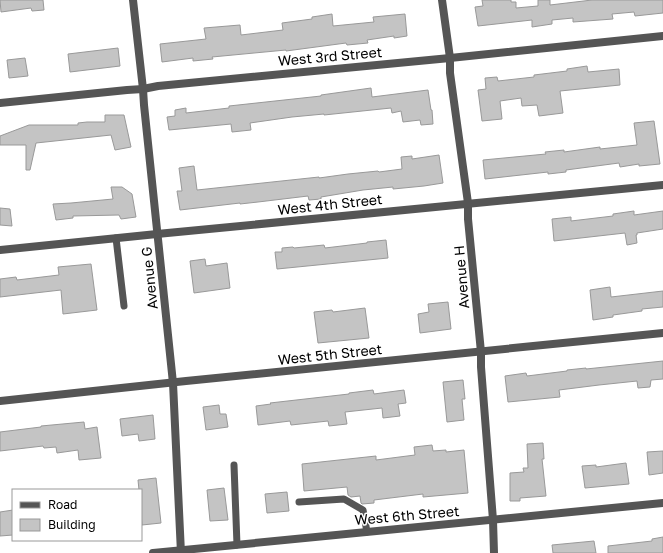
<svg xmlns="http://www.w3.org/2000/svg" width="663" height="553" font-family="'Golos Text',sans-serif">
	<style>
		.building { fill: #c4c4c4; stroke: #999 }
		.lines { fill: none; stroke-linecap: round; stroke-linejoin: round }
		.lane { stroke: #555; stroke-width: 7 }
		.street { stroke: #555; stroke-width: 8 }
		.labels { text-anchor: middle; dominant-baseline: central; stroke-width: 3; stroke-linejoin: round; paint-order: stroke }
		.street-label { font-size: 14px; fill: #000; stroke: #fff }
	</style>
	<rect width="100%" height="100%" fill="#fff"/>
	<!-- building -->
	<g class="building">
		<polygon points="0,0 43,0 44,10 32,11 31,8 1,12"/>
		<polygon points="482,0 511,0 511,2 516,2 516,8 538,6 538,0 550,0 550,5 592,0 663,0 663,13 635,16 634,12 612,14 613,19 573,22 573,18 552,20 552,24 532,27 532,20 478,26 475,7 483,6"/>
		<polygon points="332,14 333,26 374,22 373,17 405,14 407,36 394,38 394,36 367,40 368,43 347,45 346,43 286,51 286,50 212,57 213,59 193,61 193,58 162,62 160,44 206,39 204,28 240,25 241,35 283,30 282,23 312,19 312,17"/>
		<polygon points="118,48 120,66 70,72 68,54"/>
		<polygon points="25,58 28,76 9,78 7,60"/>
		<polygon points="587,66 588,72 619,69 620,85 560,91 563,113 539,116 537,105 522,106 521,98 500,101 502,119 482,121 478,90 486,89 485,78 497,77 498,81 534,77 534,75 567,71 567,69"/>
		<polygon points="371,88 372,97 428,90 431,110 432,110 433,124 421,125 420,120 403,122 401,111 392,113 391,108 324,115 324,114 292,117 250,123 251,130 232,132 231,124 169,130 167,117 175,116 175,110 186,108 186,113 229,108 229,106 321,96 321,95"/>
		<polygon points="105,115 124,115 131,147 115,150 111,135 36,143 30,170 26,170 26,145 0,145 0,136 29,125 78,125 78,123 87,122 105,122"/>
		<polygon points="654,121 660,164 639,166 639,164 620,167 619,163 566,170 566,172 548,174 548,172 485,179 483,160 546,154 545,152 564,150 564,152 600,147 600,149 637,145 634,123"/>
		<polygon points="439,155 443,183 424,186 393,189 393,187 363,190 321,197 321,199 309,200 308,196 258,202 240,204 240,203 180,210 177,191 182,191 179,168 194,166 197,190 319,177 319,178 348,174 378,171 379,172 402,169 401,157 412,156 412,159"/>
		<polygon points="111,187 122,187 132,194 136,217 121,219 119,215 73,216 73,218 56,220 53,204 71,203 113,199"/>
		<polygon points="0,208 10,209 12,226 0,225"/>
		<polygon points="634,211 634,215 663,211 663,229 637,233 637,235 636,235 637,243 627,245 625,233 554,241 552,219 571,217 571,221 613,216 613,214"/>
		<polygon points="386,240 388,258 277,269 275,252 282,252 282,248 293,247 294,248 324,245 325,248 367,243 367,242"/>
		<polygon points="205,259 206,266 227,263 230,288 194,293 190,261"/>
		<polygon points="91,264 97,310 63,314 61,290 0,297 0,279 16,277 17,280 59,275 58,267"/>
		<polygon points="610,287 611,297 663,291 663,307 642,309 642,311 613,315 613,317 593,320 590,290"/>
		<polygon points="448,302 451,329 420,333 418,314 429,312 428,304"/>
		<polygon points="365,308 369,338 318,343 314,312 332,310 333,312"/>
		<polygon points="663,361 663,379 651,380 650,387 638,388 637,381 599,385 559,390 560,397 508,402 505,376 526,373 527,376 567,371 567,370 586,368 586,369"/>
		<polygon points="463,380 465,399 462,399 464,420 447,422 443,382"/>
		<polygon points="373,390 374,394 404,390 406,403 398,404 400,416 383,418 382,408 345,412 347,424 329,426 328,421 291,425 290,421 258,425 256,406 271,404 270,403 349,394 349,393"/>
		<polygon points="219,405 220,414 226,414 228,427 206,430 203,407"/>
		<polygon points="153,415 155,439 139,441 138,434 122,436 120,419"/>
		<polygon points="84,422 85,429 97,427 101,458 79,460 78,450 57,453 56,447 44,448 43,446 0,451 0,432 41,427 41,426"/>
		<polygon points="543,443 544,459 542,459 546,496 520,498 520,501 510,501 510,473 524,472 523,468 528,468 527,444"/>
		<polygon points="432,445 433,451 446,450 446,452 464,450 468,493 423,497 423,494 374,500 374,503 362,504 361,503 360,496 351,497 348,495 347,487 304,491 302,464 376,456 376,460 415,455 414,447"/>
		<polygon points="663,451 663,473 649,475 647,452"/>
		<polygon points="626,463 629,484 585,488 582,466 596,465 596,467"/>
		<polygon points="156,478 161,523 142,525 141,513 141,490 139,490 138,480"/>
		<polygon points="224,488 228,520 210,521 207,490"/>
		<polygon points="287,492 289,511 267,513 265,494"/>
		<polygon points="13,510 13,535 0,536 0,512"/>
		<polygon points="663,537 663,553 608,553 608,546 652,541 652,539"/>
		<polygon points="594,541 596,553 553,553 552,545"/>
	</g>
	<g class="lines">
		<!-- lane -->
		<g class="lane">
			<polyline points="116,238 124,306"/>
			<polyline points="234,465 237,545"/>
			<polyline points="299,502 344,499 363,510 367,532"/>
		</g>
		<!-- street -->
		<g class="street">
			<polyline points="133,0 143,89 144,105 173,383 181,553"/>
			<polyline points="442,0 450,58 450,73 468,203 468,219 481,352 481,367 493,520 494,553"/>
			<polyline points="0,103 127,90 143,89 158,86 450,58 663,36"/>
			<polyline points="0,250 157,234 663,185"/>
			<polyline points="0,401 186,381 663,333"/>
			<polyline points="153,553 663,503"/>
		</g>
	</g>
	<g class="labels">
		<!-- street labels -->
		<g class="street-label">
			<text transform="translate(330 56) rotate(-5)">West 3rd Street</text>
			<text transform="translate(330 204) rotate(-6)">West 4th Street</text>
			<text transform="translate(461 277) rotate(-95)">Avenue H</text>
			<text transform="translate(149 278) rotate(-96)">Avenue G</text>
			<text transform="translate(330 354) rotate(-6)">West 5th Street</text>
			<text transform="translate(407 515) rotate(-5)">West 6th Street</text>
		</g>
	</g>
	<!-- legend -->
	<rect x="12" y="489" width="130" height="52" fill="#ffffff" stroke="#999999"/>
	<rect x="20" y="502" width="20" height="6" fill="#555555" stroke="#999999"/>
	<text x="48" y="509" font-size="12" fill="#000000">Road</text>
	<rect x="20" y="519" width="20" height="12" fill="#c4c4c4" stroke="#999999"/>
	<text x="48" y="529" font-size="12" fill="#000000">Building</text>
</svg>
